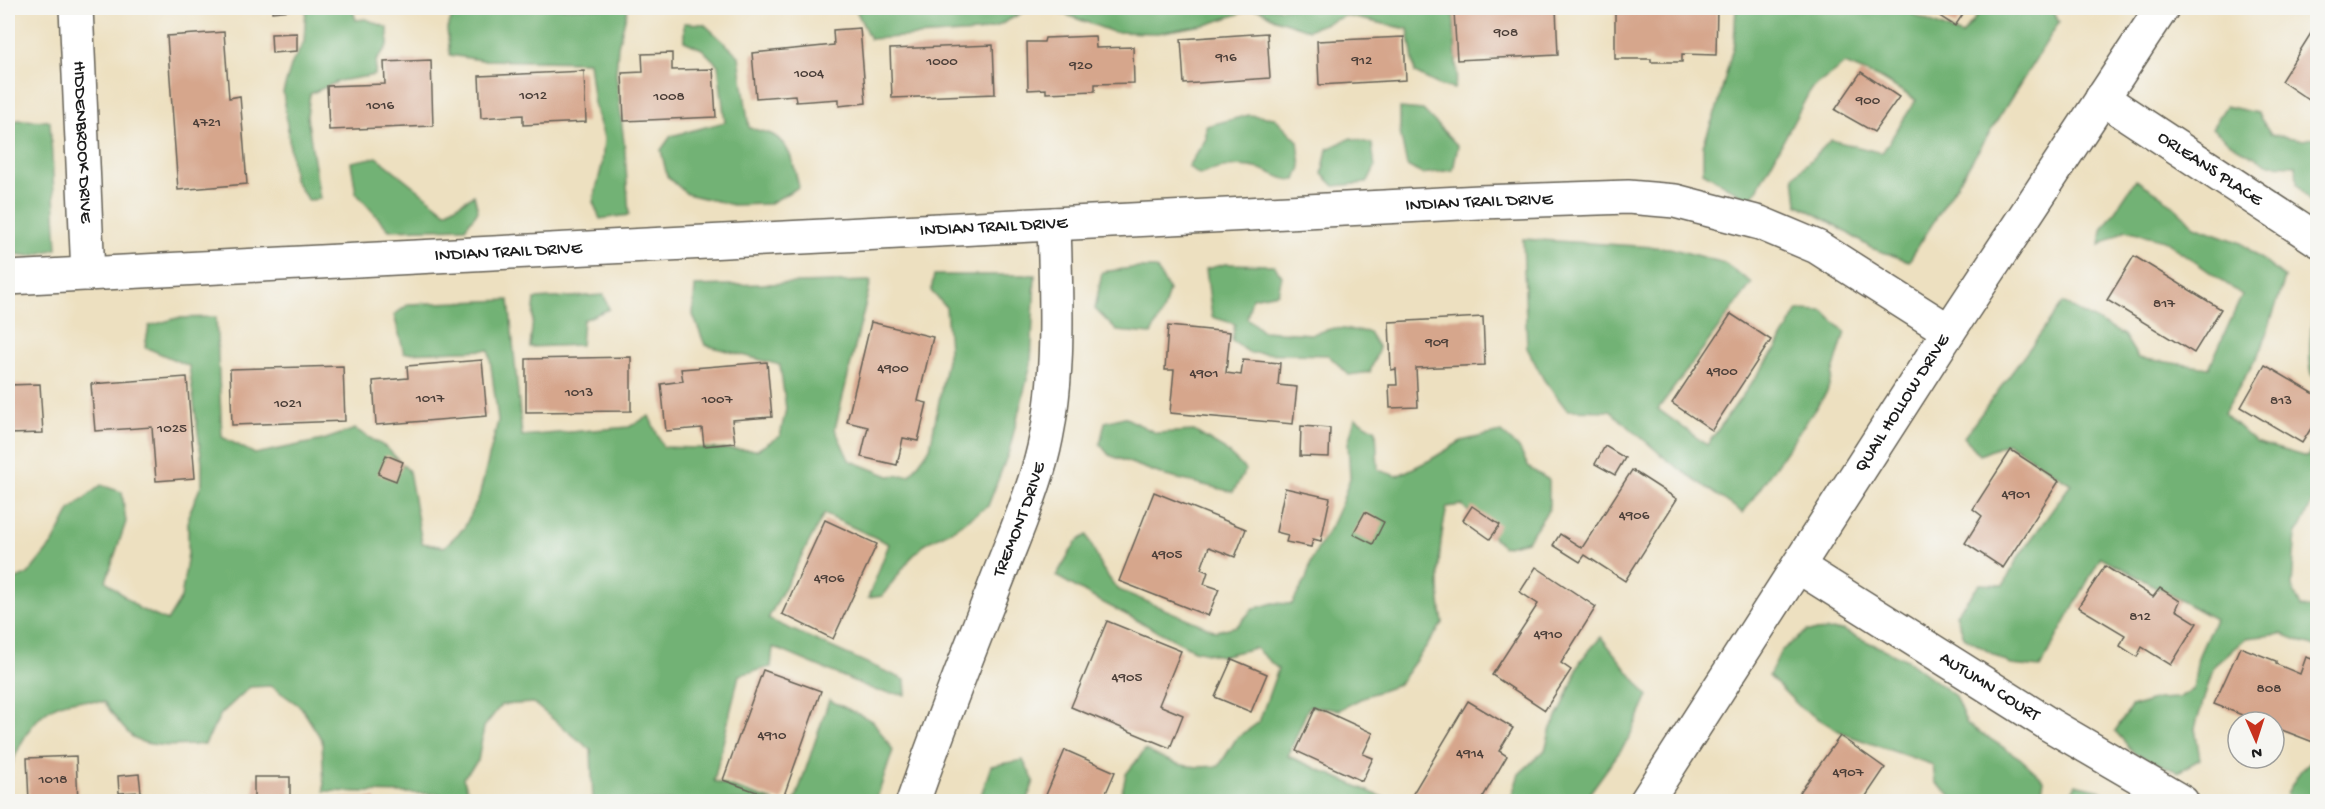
<svg xmlns="http://www.w3.org/2000/svg" width="2325" height="809" font-family="'Gochi Hand',sans-serif">
	<style>
		.forest { fill: #72b275; stroke: #476748; stroke-width: 1.5 }
		.building { fill: #d6a68c }
		.lines { fill: none; stroke-linecap: round; stroke-linejoin: round }
		.minor-casing { stroke: #656155; stroke-width: 36 }
		.minor { stroke: #fff; stroke-width: 33 }
		.labels { text-anchor: middle; dominant-baseline: central; stroke-width: 5; stroke-linejoin: round; paint-order: stroke }
		.number-label { font-size: 15px; fill: #4a3e38 }
		.street-label { font-size: 18px; fill: #1c1c1c; stroke: #f6f6f2 }
	</style>
	<rect width="100%" height="100%" fill="#f6f6f2"/>
	<filter id="ink" filterUnits="userSpaceOnUse"><feTurbulence type="fractalNoise" baseFrequency=".0167" numOctaves="2"/><feDisplacementMap in="SourceGraphic" scale="12" xChannelSelector="R" yChannelSelector="G"/><feConvolveMatrix kernelMatrix="1 2 1 2 8 2 1 2 1" color-interpolation-filters="sRGB"/></filter>
	<filter id="wash" filterUnits="userSpaceOnUse"><feTurbulence type="fractalNoise" baseFrequency=".008" numOctaves="4" result="noise"/><feDisplacementMap in="SourceGraphic" scale="24" xChannelSelector="R" yChannelSelector="G"/><feGaussianBlur stdDeviation="1.35" result="paint"/><feColorMatrix in="noise" values="0 0 0 0 0 0 0 0 0 0 0 0 0 0 0 0 0 1.4 0 .05"/><feComposite in="paint" operator="in"/></filter>
	<g filter="url(#wash)">
		<rect width="100%" height="100%" fill="#ede0c0"/>
		<!-- forest -->
		<g class="forest">
			<polygon points="306,8 352,8 356,20 366,19 388,28 388,45 376,61 375,75 339,81 310,94 307,116 320,199 308,200 294,180 283,92 292,63 304,42"/>
			<polygon points="456,8 628,8 618,46 616,74 625,151 629,215 600,219 593,202 602,165 604,138 594,104 589,62 481,60 450,55 447,29"/>
			<polygon points="855,8 1453,8 1457,77 1454,89 1439,85 1415,73 1408,29 1345,16 1308,30 1275,19 1260,10 1253,9 1209,24 1158,33 1113,32 1056,11 1029,9 996,27 978,32 870,39"/>
			<polygon points="1736,8 1910,8 1914,15 1962,35 1983,8 2051,8 2059,22 1909,261 1871,248 1830,222 1797,204 1794,176 1831,140 1882,153 1916,100 1882,79 1845,64 1811,89 1751,201 1703,172 1703,145 1718,105 1734,43"/>
			<path d="M 684,23 L 704,24 L 739,56 L 749,128 C 757,130 766,132 773,135 C 792,146 794,168 799,187 L 769,204 L 733,205 L 687,194 L 667,176 L 661,150 L 671,136 L 725,122 L 718,65 L 702,49 L 684,41 Z"/>
			<polygon points="2226,106 2257,113 2271,134 2304,140 2317,137 2317,210 2297,184 2296,165 2267,164 2230,143 2212,128"/>
			<polygon points="1400,108 1423,110 1458,146 1453,170 1422,174 1407,166 1400,132"/>
			<path d="M 1249,115 L 1275,118 L 1298,141 L 1301,167 L 1296,180 C 1282,181 1274,173 1260,169 C 1239,163 1219,167 1199,175 L 1188,166 L 1206,139 L 1206,126 Z"/>
			<polygon points="18,120 50,121 57,249 30,256 8,253 8,124"/>
			<polygon points="1351,138 1372,144 1375,167 1367,183 1334,186 1322,174 1327,149"/>
			<polygon points="377,157 446,212 474,195 478,211 465,228 389,230 356,193 351,162"/>
			<polygon points="2136,180 2161,195 2195,226 2241,243 2285,278 2262,348 2224,413 2255,442 2307,457 2317,441 2317,492 2296,536 2294,556 2292,587 2301,607 2317,609 2317,648 2282,634 2246,638 2214,666 2195,728 2200,759 2178,772 2135,754 2115,731 2131,707 2157,699 2178,698 2193,689 2198,657 2215,619 2101,557 2040,668 2011,665 1964,637 1956,614 1980,584 2004,585 2017,559 2071,484 2008,443 1980,455 1964,437 2063,303 2124,335 2138,358 2209,368 2242,295 2164,240 2126,230 2100,245 2102,230"/>
			<polygon points="1523,239 1670,248 1724,263 1752,283 1658,409 1707,445 1776,349 1798,310 1823,311 1845,332 1827,392 1743,513 1671,463 1610,411 1567,410 1544,380 1527,348"/>
			<polygon points="1225,264 1274,265 1282,276 1278,293 1252,298 1247,318 1262,331 1312,334 1334,328 1369,332 1379,348 1370,372 1349,375 1328,355 1250,353 1232,341 1235,324 1212,317 1206,269"/>
			<polygon points="1132,268 1156,268 1169,290 1163,312 1151,334 1117,331 1095,309 1102,272"/>
			<path d="M 934,275 L 1035,275 L 1031,364 L 1009,451 L 988,506 L 951,531 L 926,543 L 910,559 L 882,596 L 868,598 L 889,544 L 824,514 L 768,619 L 905,680 L 906,695 L 877,691 L 773,647 L 771,667 L 739,675 L 714,781 L 774,801 L 593,801 L 591,750 L 533,703 L 501,705 L 484,727 L 478,761 L 463,778 L 472,801 L 442,801 L 441,794 L 324,791 L 322,740 L 301,707 L 271,686 L 250,687 L 221,714 L 205,744 C 185,746 158,748 139,741 C 127,736 112,713 104,702 C 94,702 82,699 72,701 C 37,706 21,740 10,769 L 8,770 L 8,583 L 28,574 L 53,543 L 70,510 L 101,485 L 122,492 L 126,522 L 106,581 L 140,609 L 167,621 L 181,598 L 188,553 L 188,516 L 202,483 L 202,462 L 189,366 L 145,347 L 149,326 L 177,318 L 216,317 L 222,437 L 255,454 L 323,440 L 355,429 L 387,448 L 409,471 L 422,543 L 444,547 L 464,528 L 479,497 L 498,421 L 489,350 L 404,353 L 394,315 L 409,304 L 509,300 L 522,436 L 629,427 L 649,416 L 663,447 L 757,450 L 780,436 L 786,409 L 780,365 L 705,345 L 693,315 L 695,286 L 871,281 L 835,429 L 849,460 L 889,476 L 910,475 L 930,448 L 949,349 L 946,307 L 931,291 Z"/>
			<polygon points="604,295 609,309 583,320 581,345 530,347 535,299"/>
			<path d="M 2317,312 L 2317,384 C 2305,367 2311,338 2312,318 Z"/>
			<polygon points="1124,417 1156,433 1194,431 1224,449 1246,470 1233,492 1166,476 1109,455 1100,444 1105,422"/>
			<path d="M 1355,418 L 1376,430 L 1378,470 L 1397,476 L 1430,460 L 1461,441 L 1501,432 L 1519,448 L 1529,468 L 1549,480 L 1549,509 L 1527,541 L 1503,547 L 1462,505 L 1447,507 C 1438,546 1436,584 1443,623 L 1398,685 L 1366,696 L 1339,710 L 1309,706 L 1288,756 L 1391,801 L 1120,801 L 1126,774 L 1145,750 C 1175,764 1184,769 1219,766 L 1236,739 L 1259,722 L 1278,669 L 1255,648 L 1221,656 L 1194,650 L 1096,599 L 1056,576 L 1076,542 L 1087,535 L 1102,568 L 1117,589 L 1216,631 L 1237,626 L 1253,609 L 1273,603 L 1292,604 L 1306,579 L 1312,559 L 1331,526 L 1342,502 L 1350,478 L 1348,443 Z"/>
			<polygon points="1842,630 1907,660 1955,696 1967,724 2020,758 2044,780 2040,801 1957,801 1935,782 1933,765 1844,734 1802,709 1769,676 1781,651 1807,631"/>
			<polygon points="1601,637 1648,696 1628,740 1584,801 1510,801 1519,774 1545,750 1551,728 1562,708 1581,660"/>
			<polygon points="829,700 873,721 893,750 876,801 795,801"/>
			<polygon points="2317,755 2317,801 2290,801 2287,793 2301,770"/>
			<polygon points="1023,760 1034,781 1027,801 979,801 991,766"/>
			<polygon points="2076,784 2101,790 2108,801 2066,801"/>
		</g>
		<g id="blocks">
			<!-- building -->
			<g class="building">
				<polygon points="272,8 292,8 292,10 272,12"/>
				<polygon points="1556,8 1558,55 1457,60 1454,12"/>
				<polygon points="1615,8 1717,8 1716,55 1682,54 1682,62 1651,62 1651,59 1615,59"/>
				<polygon points="1927,8 1967,8 1955,26"/>
				<polygon points="860,28 866,103 839,106 839,99 796,102 795,95 756,98 752,53 834,45 833,30"/>
				<polygon points="2313,30 2318,33 2318,100 2315,104 2281,81"/>
				<polygon points="224,32 229,98 240,96 247,184 178,190 167,36"/>
				<polygon points="297,33 297,51 272,53 271,34"/>
				<polygon points="1267,33 1270,78 1184,84 1181,39"/>
				<polygon points="1095,36 1096,48 1133,47 1134,83 1095,84 1095,91 1046,93 1046,89 1028,90 1027,42 1044,42 1045,38"/>
				<polygon points="1404,37 1406,80 1319,85 1317,41"/>
				<polygon points="993,45 995,94 892,98 890,49"/>
				<polygon points="672,53 672,70 713,69 716,117 624,121 622,73 643,72 642,54"/>
				<polygon points="431,60 433,126 329,130 327,86 385,84 384,62"/>
				<polygon points="584,71 586,122 523,125 523,115 481,118 479,76"/>
				<polygon points="1861,72 1899,97 1874,132 1835,110"/>
				<polygon points="2134,256 2221,309 2194,353 2107,300"/>
				<polygon points="1731,314 1771,340 1712,430 1672,403"/>
				<polygon points="1483,317 1485,365 1416,368 1418,407 1390,408 1389,385 1397,385 1396,369 1391,370 1389,322"/>
				<polygon points="871,322 933,337 918,401 927,403 918,441 903,438 897,465 861,457 868,427 847,422"/>
				<polygon points="1168,326 1230,332 1226,373 1241,375 1243,360 1280,363 1278,385 1297,387 1293,424 1170,413 1174,370 1165,370"/>
				<polygon points="631,357 631,411 526,412 526,359"/>
				<polygon points="482,360 487,416 376,425 373,381 408,378 407,366"/>
				<polygon points="767,362 772,417 732,420 735,443 704,446 702,428 666,431 661,384 683,381 681,369"/>
				<polygon points="2265,365 2318,396 2318,417 2302,443 2241,407"/>
				<polygon points="343,366 345,421 232,425 230,369"/>
				<polygon points="187,377 195,478 156,481 152,427 95,431 91,384"/>
				<polygon points="40,384 43,433 8,434 8,385"/>
				<polygon points="1301,426 1330,428 1329,457 1300,456"/>
				<polygon points="1605,446 1625,458 1615,475 1595,464"/>
				<polygon points="2011,450 2059,481 2003,568 1965,543 1982,516 1973,509"/>
				<polygon points="386,455 403,462 396,481 378,474"/>
				<polygon points="1632,470 1677,499 1625,581 1585,555 1580,562 1553,545 1560,534 1582,548"/>
				<polygon points="1285,488 1330,498 1321,541 1313,539 1311,547 1286,542 1288,535 1276,532"/>
				<polygon points="1154,492 1246,529 1235,557 1209,547 1201,569 1208,572 1204,584 1219,589 1208,616 1119,581"/>
				<polygon points="1472,506 1500,525 1490,539 1463,520"/>
				<polygon points="1365,512 1384,522 1373,544 1353,534"/>
				<polygon points="825,520 877,544 833,639 782,614"/>
				<polygon points="2105,566 2153,597 2160,588 2180,601 2176,610 2197,623 2171,665 2142,647 2137,657 2120,646 2125,635 2078,607"/>
				<polygon points="1536,567 1596,607 1561,663 1571,670 1545,710 1492,675 1538,604 1520,592"/>
				<polygon points="1107,621 1181,651 1159,705 1183,715 1170,748 1071,707"/>
				<polygon points="2240,647 2276,661 2276,664 2300,674 2306,657 2318,661 2318,730 2313,742 2274,727 2274,722 2260,722 2214,704"/>
				<polygon points="1232,659 1267,674 1251,712 1215,697"/>
				<polygon points="763,670 821,691 782,801 723,780"/>
				<polygon points="1468,701 1513,728 1499,751 1507,756 1480,802 1472,799 1471,802 1423,802 1412,795"/>
				<polygon points="1316,707 1373,733 1363,754 1373,758 1362,781 1296,751"/>
				<polygon points="1840,736 1885,768 1862,802 1793,802"/>
				<polygon points="1065,750 1115,772 1102,802 1043,802"/>
				<polygon points="76,756 78,802 29,802 27,758"/>
				<polygon points="139,774 141,792 119,793 118,776"/>
				<rect x="254" y="777" width="36" height="25"/>
				<rect x="327" y="798" width="49" height="4"/>
			</g>
		</g>
	</g>
	<g filter="url(#ink)">
		<use href="#blocks" fill-opacity="0" stroke="#656155" stroke-width="1.5"/>
		<g class="lines">
			<defs>
				<g id="minor">
					<path id="s1" d="M 76,8 L 88,274"/>
					<path id="s2" d="M 2102,98 L 2318,240"/>
					<path id="s3" d="M 8,278 L 1480,202 L 1628,197 L 1675,201 L 1760,223 L 1817,247 L 1949,331"/>
					<path id="s4" d="M 1799,567 L 2050,725 L 2182,802"/>
					<path id="s5" d="M 913,802 C 938,730 966,659 994,588 C 1010,546 1029,504 1041,460 C 1061,385 1056,300 1054,224"/>
					<path id="s6" d="M 1646,802 L 1949,331 L 2162,8"/>
				</g>
			</defs>
			<!-- minor casing -->
			<use href="#minor" class="minor-casing"/>
			<!-- minor -->
			<use href="#minor" class="minor"/>
		</g>
	</g>
	<g class="labels">
		<!-- number labels -->
		<g class="number-label">
			<text x="1506" y="33">908</text>
			<text x="1226" y="58">916</text>
			<text x="1362" y="61">912</text>
			<text x="942" y="62">1000</text>
			<text x="1081" y="66">920</text>
			<text x="809" y="74">1004</text>
			<text x="533" y="96">1012</text>
			<text x="669" y="97">1008</text>
			<text x="1868" y="101">900</text>
			<text x="380" y="106">1016</text>
			<text x="207" y="123">4721</text>
			<text x="2164" y="304">817</text>
			<text x="1437" y="343">909</text>
			<text x="893" y="369">4900</text>
			<text x="1722" y="372">4900</text>
			<text x="1204" y="374">4901</text>
			<text x="579" y="393">1013</text>
			<text x="430" y="399">1017</text>
			<text x="717" y="400">1007</text>
			<text x="2281" y="401">813</text>
			<text x="288" y="404">1021</text>
			<text x="172" y="429">1025</text>
			<text x="2016" y="495">4901</text>
			<text x="1634" y="516">4906</text>
			<text x="1167" y="555">4905</text>
			<text x="829" y="579">4906</text>
			<text x="2140" y="617">812</text>
			<text x="1548" y="635">4910</text>
			<text x="1127" y="678">4905</text>
			<text x="2269" y="689">808</text>
			<text x="772" y="736">4910</text>
			<text x="1470" y="754">4914</text>
			<text x="1848" y="773">4907</text>
			<text x="53" y="780">1018</text>
		</g>
		<!-- street labels -->
		<g class="street-label">
			<text stroke="none"><textPath href="#s1" startOffset="134">HIDDENBROOK DRIVE</textPath></text>
			<text stroke="none"><textPath href="#s2" startOffset="129">ORLEANS PLACE</textPath></text>
			<text stroke="none"><textPath href="#s3" startOffset="1473">INDIAN TRAIL DRIVE</textPath></text>
			<text stroke="none"><textPath href="#s3" startOffset="987">INDIAN TRAIL DRIVE</textPath></text>
			<text stroke="none"><textPath href="#s3" startOffset="501">INDIAN TRAIL DRIVE</textPath></text>
			<text stroke="none"><textPath href="#s6" startOffset="474">QUAIL HOLLOW DRIVE</textPath></text>
			<text stroke="none"><textPath href="#s5" startOffset="302">TREMONT DRIVE</textPath></text>
			<text stroke="none"><textPath href="#s4" startOffset="225">AUTUMN COURT</textPath></text>
		</g>
	</g>
	<!-- margin -->
	<rect width="2325" height="809" fill="none" stroke="#f6f6f2" stroke-width="30"/>
	<!-- north arrow -->
	<g transform="translate(2256 740) rotate(177)"><circle r="28" fill="#f6f6f2" stroke="#9f9f9c" stroke-width="1.5"/>
	<path d="M0-4.5L10 22L0 15L-10 22Z" fill="#c8321e"/>
	<text y="-9" font-size="16" font-weight="bold" text-anchor="middle" fill="#1c1c1c">N</text>
	</g>
</svg>
